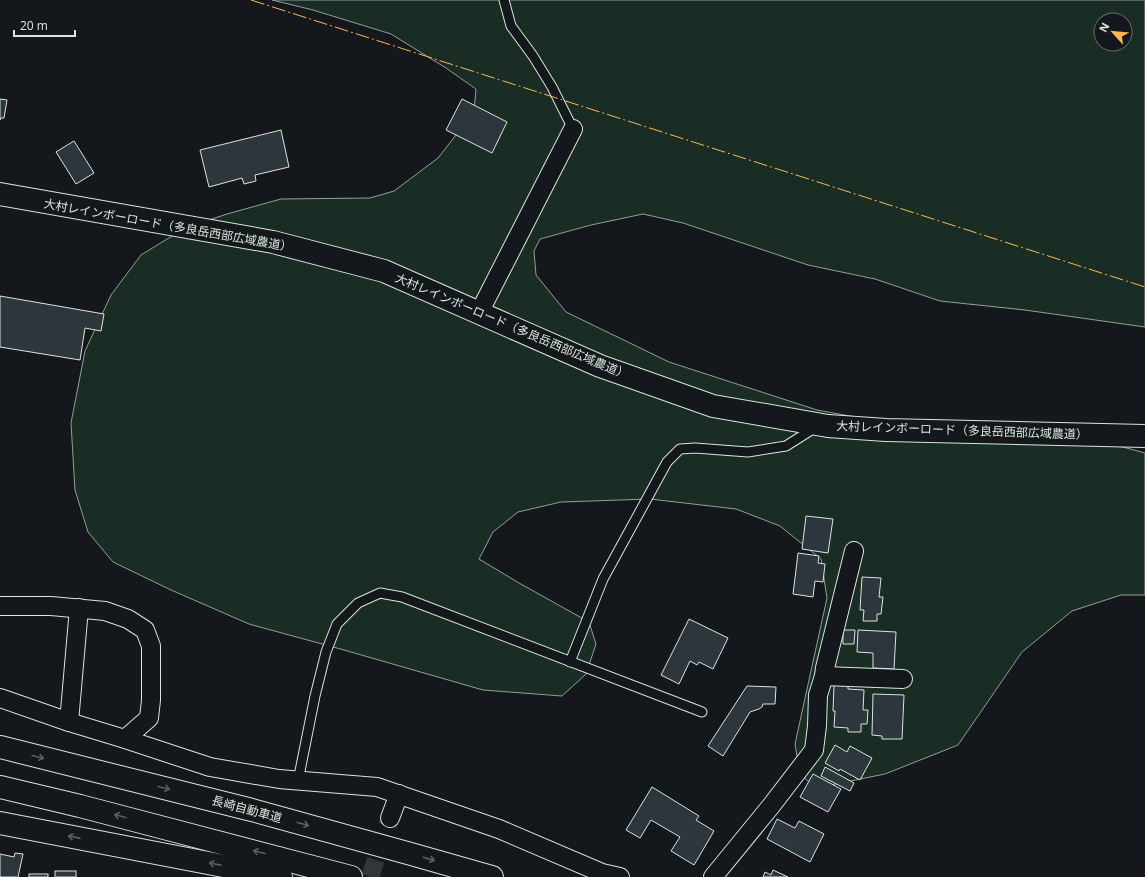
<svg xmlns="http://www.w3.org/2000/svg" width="1145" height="877" font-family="'Open Sans','Noto Sans JP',sans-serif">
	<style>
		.green { fill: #1a2d24; stroke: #939e99; fill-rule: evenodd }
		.building { fill: #2c363c; stroke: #d8e6dc }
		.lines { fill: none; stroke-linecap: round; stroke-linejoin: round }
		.street-tunnel { stroke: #313739; stroke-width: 18; stroke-dasharray: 18 9; stroke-linecap: butt }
		.lane-casing { stroke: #d8e6dc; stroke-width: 11 }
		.street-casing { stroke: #d8e6dc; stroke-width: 20 }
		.secondary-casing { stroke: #d8e6dc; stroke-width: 24 }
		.highway-casing { stroke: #d8e6dc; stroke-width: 24 }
		.lane { stroke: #14181c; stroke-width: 9 }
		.street { stroke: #14181c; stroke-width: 18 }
		.secondary { stroke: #14181c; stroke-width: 22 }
		.highway { stroke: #14181c; stroke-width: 22 }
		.power { stroke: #ffb74d; stroke-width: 1; stroke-dasharray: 14 3 2 3; stroke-linecap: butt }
		.oneway { stroke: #59605f }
		.labels { text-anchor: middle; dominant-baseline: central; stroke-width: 3; stroke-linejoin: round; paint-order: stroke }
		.street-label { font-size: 12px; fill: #d8e6dc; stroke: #14181c }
	</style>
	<rect width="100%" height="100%" fill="#14181c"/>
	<!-- green -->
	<path class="green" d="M 272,0 L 1145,0 L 1145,327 L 1025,310 L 940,301 L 875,279 L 808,265 L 683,223 L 643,214 L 591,225 L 540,239 L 534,251 L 536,275 L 566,312 L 669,362 L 817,410 L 937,432 L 1059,440 L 1123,447 L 1145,453 L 1145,595 L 1121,595 L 1072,611 L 1022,652 L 958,745 L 885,774 L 816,788 L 800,774 L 795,744 L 827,598 L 821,559 L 780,526 L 736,509 L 650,499 L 561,502 L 518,512 L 493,532 L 479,559 L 519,583 L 589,622 L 596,644 L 586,674 L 562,696 L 483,690 L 344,650 L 249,624 L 171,590 L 113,562 L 88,532 L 75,490 L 71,423 L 85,351 L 111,295 L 141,255 L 185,228 L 227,214 L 281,199 L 370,198 L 394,191 L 438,158 L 474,112 L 476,89 L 446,68 L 391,34 L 313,10 ZM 1101,20 L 1125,20 L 1125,44 L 1101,44 Z"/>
	<!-- building -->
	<g class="building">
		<polygon points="0,99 7,100 4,118 1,118 0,120"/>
		<polygon points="462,99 507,122 492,153 446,130"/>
		<polygon points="281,130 289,167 255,175 256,181 244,184 242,178 209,187 200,150"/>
		<polygon points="74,141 94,173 76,184 56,152"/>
		<polygon points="0,296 104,314 101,331 85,328 80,360 0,347"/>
		<polygon points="806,516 833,519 828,553 802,549"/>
		<polygon points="798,553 819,556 818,563 825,564 823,582 815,581 813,597 793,594"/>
		<polygon points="862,577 881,578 879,597 883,597 881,614 877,614 877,621 863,621 864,610 860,610"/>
		<polygon points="689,619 728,638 713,669 699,662 697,665 690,661 679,684 661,675"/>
		<polygon points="843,630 855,630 854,644 843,644"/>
		<polygon points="858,630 896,632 894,669 873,668 873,653 857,652"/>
		<polygon points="834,685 848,686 848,689 864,690 863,710 868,710 867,724 861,724 861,732 848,732 848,728 834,727 835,711 833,711"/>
		<polygon points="747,686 776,687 775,704 763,704 762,707 759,709 750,712 723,756 708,746"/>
		<polygon points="873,694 904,695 902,739 882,739 882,736 872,735"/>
		<polygon points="835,745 847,752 850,746 872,758 860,780 840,769 839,771 825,763"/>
		<polygon points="825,767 854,783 850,791 821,776"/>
		<polygon points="813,774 841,789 828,812 800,797"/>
		<polygon points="652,787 699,816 696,820 714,831 694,865 671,851 680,837 651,820 640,838 626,830"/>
		<polygon points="777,819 795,828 799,821 824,834 810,862 767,839"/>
		<polygon points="15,853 23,854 18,877 0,877 0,854 14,857"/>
		<polygon points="773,870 788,877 763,877 765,872 771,875"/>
		<rect x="55" y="871" width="21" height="6"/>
		<rect x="29" y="874" width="19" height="3"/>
	</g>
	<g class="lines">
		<!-- street-tunnel -->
		<polyline class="street-tunnel" points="370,877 390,818"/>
		<defs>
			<g id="lane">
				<polyline points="504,0 511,26 533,56 552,87 573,129"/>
				<polyline points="570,662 603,579 667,462 680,449 695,448 748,452 786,446 816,427"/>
				<polyline points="298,781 315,696 326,652 337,624 358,603 380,593 402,597 702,712"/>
			</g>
			<g id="street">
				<polyline points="479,313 573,129"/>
				<polyline points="0,606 51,606 105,611 128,619 145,630 151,646 151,700 149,718 125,739"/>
				<polyline points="824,676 903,679"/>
				<polyline points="0,698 69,722 125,739 210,767 279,779 377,787 499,829 602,873 620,877"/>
				<polyline points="69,722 79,608"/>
				<polyline points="390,818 399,794"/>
				<polyline points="713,877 771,806 814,750 817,726 818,695 824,676 825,668 854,551"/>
			</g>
			<polyline id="secondary" points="0,194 273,242 384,271 600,366 713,406 828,426 886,430 1145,436"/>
			<g id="highway">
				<polyline points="0,747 252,810 411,854 492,877"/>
				<polyline points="0,787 80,806 351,877"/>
				<polyline points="0,823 281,877"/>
			</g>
		</defs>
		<!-- lane casing -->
		<use href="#lane" class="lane-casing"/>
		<!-- street casing -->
		<use href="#street" class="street-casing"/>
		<!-- secondary casing -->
		<use href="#secondary" class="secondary-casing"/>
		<!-- highway casing -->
		<use href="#highway" class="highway-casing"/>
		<!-- lane -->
		<use href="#lane" class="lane"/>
		<!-- street -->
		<use href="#street" class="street"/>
		<!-- secondary -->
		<use href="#secondary" class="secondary"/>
		<!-- highway -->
		<use href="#highway" class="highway"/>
		<!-- power -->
		<polyline class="power" points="251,0 1145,287"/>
	</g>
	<!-- one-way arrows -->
	<defs><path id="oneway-shaft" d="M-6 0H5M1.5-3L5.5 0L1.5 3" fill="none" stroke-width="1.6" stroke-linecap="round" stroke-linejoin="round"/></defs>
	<g class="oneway">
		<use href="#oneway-shaft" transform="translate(38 757) rotate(14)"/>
		<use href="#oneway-shaft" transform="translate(164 788) rotate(14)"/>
		<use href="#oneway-shaft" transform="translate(120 816) rotate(-166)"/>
		<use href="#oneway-shaft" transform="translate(303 824) rotate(15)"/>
		<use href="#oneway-shaft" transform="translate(74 837) rotate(-169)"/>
		<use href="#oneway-shaft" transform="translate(259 852) rotate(-165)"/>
		<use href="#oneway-shaft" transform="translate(429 859) rotate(16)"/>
		<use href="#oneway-shaft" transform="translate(215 864) rotate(-169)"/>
	</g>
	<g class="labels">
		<!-- street labels -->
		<g class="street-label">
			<text transform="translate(168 225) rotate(10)">大村レインボーロード（多良岳西部広域農道）</text>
			<text transform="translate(512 326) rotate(23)">大村レインボーロード（多良岳西部広域農道）</text>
			<text transform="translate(962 430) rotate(2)">大村レインボーロード（多良岳西部広域農道）</text>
			<text transform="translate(247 809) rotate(15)">長崎自動車道</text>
		</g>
	</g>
	<!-- north arrow -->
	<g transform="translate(1113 32) rotate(297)"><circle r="19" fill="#14181c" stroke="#626a69"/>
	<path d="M0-3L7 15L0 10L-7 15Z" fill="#ffb74d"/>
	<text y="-6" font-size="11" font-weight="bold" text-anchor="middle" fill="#d8e6dc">N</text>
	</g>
	<!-- scale -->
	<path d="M14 30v6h61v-6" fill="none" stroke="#d8e6dc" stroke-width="2"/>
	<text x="20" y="30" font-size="12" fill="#d8e6dc" stroke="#14181c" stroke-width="3" paint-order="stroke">20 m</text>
</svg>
